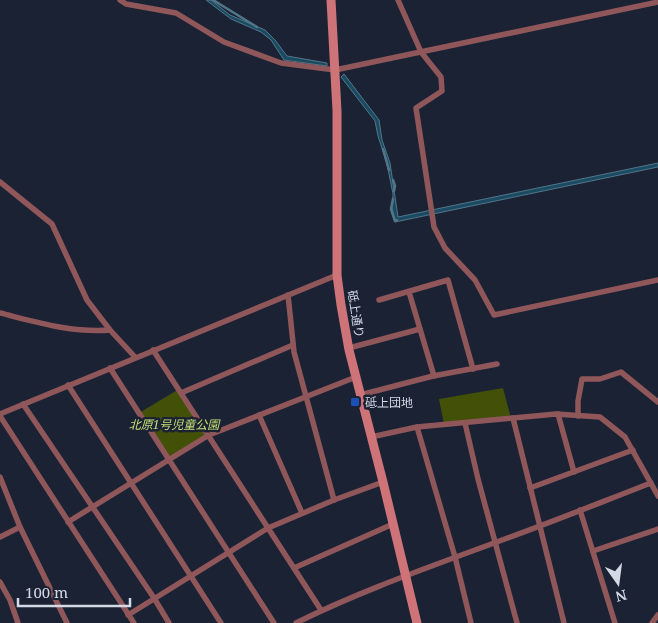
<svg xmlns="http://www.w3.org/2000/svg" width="658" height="623" font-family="'Noto Serif','Noto Sans JP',serif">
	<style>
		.green { fill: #425008 }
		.water { fill: #1b4b62; stroke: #527689 }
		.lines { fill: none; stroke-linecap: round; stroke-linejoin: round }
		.stream { stroke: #527689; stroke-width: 2.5 }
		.street { stroke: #90575a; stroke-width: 5.5 }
		.secondary { stroke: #ce7478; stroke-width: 9 }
		.transit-dot { fill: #1a4fb4; stroke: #1b2234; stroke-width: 2 }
		.labels { text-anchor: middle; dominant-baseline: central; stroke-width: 5; stroke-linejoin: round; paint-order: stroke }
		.street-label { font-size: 12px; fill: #d3d9e5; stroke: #1b2234 }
		.poi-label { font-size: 12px; fill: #d3d9e5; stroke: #1b2234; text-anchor: start }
		.park-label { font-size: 12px; font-style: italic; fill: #c5df74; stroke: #1b2234 }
	</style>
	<rect width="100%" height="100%" fill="#1b2234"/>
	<!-- green -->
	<g class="green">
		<polygon points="503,388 511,418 444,424 439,399"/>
		<polygon points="179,389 209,435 169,459 139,413"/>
	</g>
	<!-- water -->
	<g class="water">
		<polygon points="206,0 211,0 230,15 265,30 275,40 287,56 327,63 327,66 284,60 271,40 261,32 231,19"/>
		<polygon points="344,74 379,120 382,140 390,163 398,217 658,163 658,167 395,222 392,208 393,194 387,164 378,136 375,121 341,77"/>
	</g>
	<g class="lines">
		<!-- stream -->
		<g class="stream">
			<polyline points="213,0 257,27"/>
			<polyline points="383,149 389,170"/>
			<polyline points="393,180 395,186 394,191"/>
			<polyline points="393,199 391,209 395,221 397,220"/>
		</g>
		<!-- street -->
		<g class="street">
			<polyline points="120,0 126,4 176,13 224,42 281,63 335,70 658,2"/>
			<polyline points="398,0 421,52 441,77 442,91 416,108 434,227 445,248 475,280 494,315 658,280"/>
			<polyline points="0,182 52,224 87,300 110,330 135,357"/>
			<polyline points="409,292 434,376"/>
			<polyline points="288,295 294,352 334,500"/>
			<polyline points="379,300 448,280 473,369"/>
			<path d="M 0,313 C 36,322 72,333 110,330"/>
			<polyline points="349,348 420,329"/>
			<polyline points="153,350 321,610"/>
			<polyline points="110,368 274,623"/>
			<polyline points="68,385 221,623"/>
			<polyline points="181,393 293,345"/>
			<polyline points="360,395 433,376 497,364"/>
			<polyline points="23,404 154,598 169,623"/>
			<polyline points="0,414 337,275"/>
			<polyline points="558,414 574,472"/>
			<polyline points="259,415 302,513"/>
			<polyline points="0,416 134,623"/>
			<polyline points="578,416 578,401 582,379 600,379 621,372 658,402"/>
			<polyline points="513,418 564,623"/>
			<polyline points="465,423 478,479 517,623"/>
			<polyline points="417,427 455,557 471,623"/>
			<polyline points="371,437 417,427 556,414 600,417 625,437 658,496"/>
			<polyline points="0,477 20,527 67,623"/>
			<polyline points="530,488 633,450"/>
			<polyline points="580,510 615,623"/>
			<polyline points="68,522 209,435 356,377"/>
			<polyline points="0,537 20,527"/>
			<polyline points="593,551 658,529"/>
			<polyline points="294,568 393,524"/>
			<polyline points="0,582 10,600 18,623"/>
			<polyline points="128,615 268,528 334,500 383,482"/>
			<path d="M 296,623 C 360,591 427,568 494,543 C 547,524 599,503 651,483"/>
			<polyline points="652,623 658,615"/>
		</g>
		<!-- secondary -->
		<polyline class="secondary" points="331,0 337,111 337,275 341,305 349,350 383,482 417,623"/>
	</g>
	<!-- markers -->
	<rect class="transit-dot" x="350" y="397" width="10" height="10" rx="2.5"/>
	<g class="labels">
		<!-- street labels -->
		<g class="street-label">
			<text transform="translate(356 314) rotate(81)">砥上通り</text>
		</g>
		<!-- poi labels -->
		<g class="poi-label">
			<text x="365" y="402">砥上団地</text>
		</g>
		<!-- park labels -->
		<g class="park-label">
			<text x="174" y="424">北原1号児童公園</text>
		</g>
	</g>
	<!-- north arrow -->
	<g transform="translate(618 583) rotate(166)" stroke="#1b2234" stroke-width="4" paint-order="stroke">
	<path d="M0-4L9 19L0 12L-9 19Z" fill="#d3d9e5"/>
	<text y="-8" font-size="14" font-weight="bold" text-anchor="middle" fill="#d3d9e5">N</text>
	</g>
	<!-- scale -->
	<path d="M18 598v8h112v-8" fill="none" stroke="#d3d9e5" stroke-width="2.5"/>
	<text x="25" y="598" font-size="15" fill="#d3d9e5" stroke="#1b2234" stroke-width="4" paint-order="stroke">100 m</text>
</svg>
